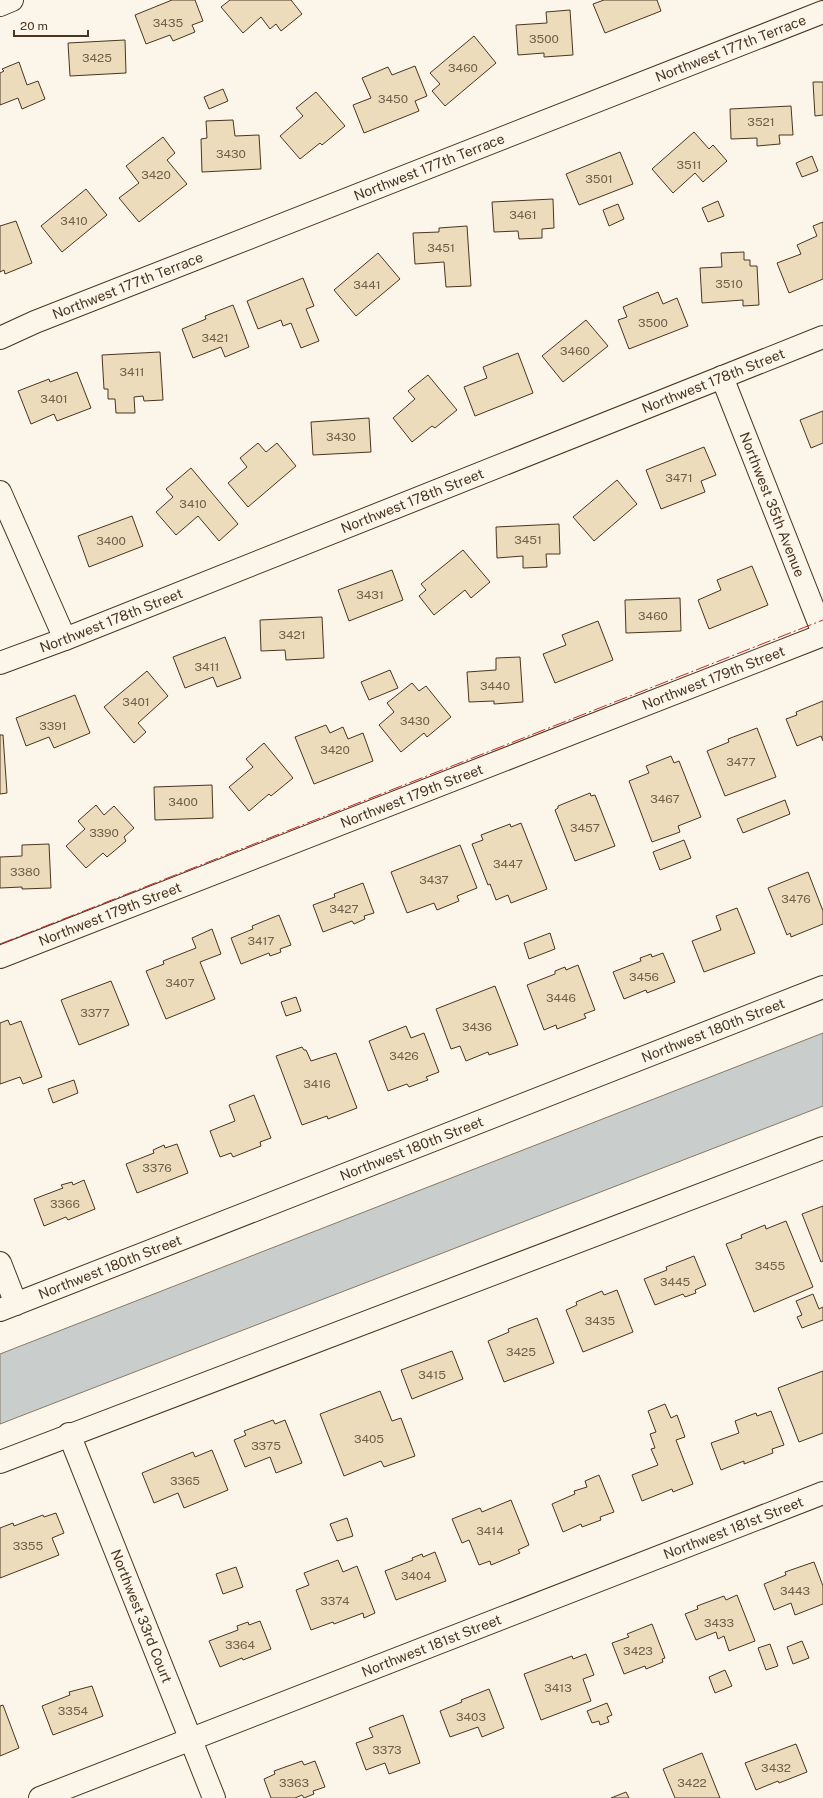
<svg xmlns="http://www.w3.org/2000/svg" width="823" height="1798" font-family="'Public Sans',sans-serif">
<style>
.water{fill:#c9cecd;stroke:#887966}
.building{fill:#ecdcbc;stroke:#4a3520}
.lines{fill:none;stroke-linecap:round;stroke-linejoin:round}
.minor-casing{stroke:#4a3520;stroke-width:24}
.minor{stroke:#fbf6e9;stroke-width:22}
.power{stroke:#c62828;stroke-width:1;stroke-dasharray:14 3 2 3;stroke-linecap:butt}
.labels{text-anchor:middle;stroke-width:3;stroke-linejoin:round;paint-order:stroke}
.number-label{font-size:12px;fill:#725f47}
.street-label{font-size:14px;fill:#4a3520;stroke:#fbf6e9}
</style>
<rect width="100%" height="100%" fill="#fbf6e9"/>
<path class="water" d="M823,1033V1106L0,1424V1354Z"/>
<path class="building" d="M172,0H195L203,21L192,25L195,32L173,41L170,35L146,44L135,15Z
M230,0H291L302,14L281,31L276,24L270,29L261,17L243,33L221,7Z
M604,0H657L661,11L605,33L593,4Z
M570,10L573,55L544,57V53L518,55L516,25L547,23L546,12Z
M474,36L496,63L445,106L432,91L440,84L430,73Z
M125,40L126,73L70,76L68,43Z
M19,62L27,85L38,81L45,99L22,109L18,98L0,105V73L4,71L2,69Z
M415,66L427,96L415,101L419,111L364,133L353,105L371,98L362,78L388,67L392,75Z
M813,82H823V115L815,116Z
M223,89L228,101L209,109L204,97Z
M316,92L345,126L322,145L320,143L300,159L280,136L303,116L296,108Z
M791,106L793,135H779L780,144L757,146V138L731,139L730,109Z
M233,120L235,136L259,135L261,169L202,172L201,139L207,138L206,121Z
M694,132L709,149L713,145L727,161L703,182L695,173L673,193L652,169Z
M163,137L175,153L167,160L187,184L139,222L119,198L139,183L126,166Z
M620,152L633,184L579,205L566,174Z
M812,156L818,171L802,177L796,163Z
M86,189L107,215L62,252L41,226Z
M553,199L554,228L542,229V238L519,239L518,231L494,232L492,202Z
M718,201L724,216L708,222L702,208Z
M618,204L624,219L609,226L603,210Z
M16,221L32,263L5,274L4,270L0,272V226Z
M823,222V279L789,293L777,263L801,254L797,245L817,236L813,226Z
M467,226L471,286L446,287L444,262L415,264L413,233L439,232V228Z
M744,252V260H750V266H757L759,305L743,306V300L702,303L700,268L722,267L721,253Z
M378,253L400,279L356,316L334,290Z
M303,278L314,306L306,309L319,341L301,348L291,323L283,326L281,320L258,329L247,301Z
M658,292L663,304L677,298L688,326L629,349L618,320L627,317L623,307Z
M233,305L249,347L225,357L221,347L193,358L182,329L206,319L205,316Z
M586,320L608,346L563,382L542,356Z
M160,352L163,400L144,401L143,396L134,397L135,413H116L115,399H108V389H104L102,355Z
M518,353L533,393L475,416L464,387L487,378L483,367Z
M77,372L91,408L57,421L54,414L31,424L18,391L49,379L50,382Z
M428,375L457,410L435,428L432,426L412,442L393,418L415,399L408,391Z
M823,411V443L811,448L800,420Z
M369,418L371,452L313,455L311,422Z
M258,443L266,452L277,443L296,466L248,507L228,483L247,467L240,458Z
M704,447L716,475L701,481L705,492L661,509L646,470Z
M191,468L238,524L219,541L198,516L176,535L156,512L173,497L166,489Z
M617,480L637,504L594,541L573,517Z
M132,516L143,546L89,567L78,536Z
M559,524L560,554H546L547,567L523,568V556L497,558L496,527Z
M463,550L490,582L471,598L465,590L434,615L419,596L426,590L421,584Z
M752,566L768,605L709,629L698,600L721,590L717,580Z
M392,570L403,600L349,621L338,590Z
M680,598L681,631L626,633L625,600Z
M322,617L324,658L286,660L285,650L261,651L260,620Z
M598,621L613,660L555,683L543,654L566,645L562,635Z
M225,637L241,678L217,687L213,677L185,688L173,657Z
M520,657L523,702L494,704V701L469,702L467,672L496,670V658Z
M390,670L398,688L369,700L361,682Z
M147,671L168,696L138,723L146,732L134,743L104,707Z
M412,683L419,691L426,686L451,717L427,737L424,733L401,752L379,725L394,712L387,703Z
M75,695L90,733L54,748L49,737L26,746L16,718Z
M823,701V741L821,736L797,746L786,719L797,715L796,712Z
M326,725L330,733L343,727L348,739L363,733L373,761L314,784L295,737Z
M757,728L776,777L725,796L707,751L729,742L728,739Z
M0,735H3L7,793L0,794Z
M264,743L293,778L271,796L269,794L249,811L229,787L253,767L246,759Z
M671,756L674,763L679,761L701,817L678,826L680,832L652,842L629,781L649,773L646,766Z
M212,785L213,818L155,820L154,787Z
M590,793L591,796L595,795L615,846L575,861L555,810L558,808V806Z
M785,800L790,814L743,833L737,819Z
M96,805L104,815L114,806L134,828L124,837L126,841L107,857L103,853L86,868L66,846L85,829L78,821Z
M521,823L547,889L511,903L508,895L496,900L490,884L488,885L472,844L483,840L481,835L510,824L511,827Z
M684,840L691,858L660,870L653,852Z
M49,844L51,888L22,889V887L0,888V857L22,856V845Z
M460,845L477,888L457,896L459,901L437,910L434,903L407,913L391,872Z
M808,872L823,911V924L791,937L790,933L787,935L768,888Z
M363,883L374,913L364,916L365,919L354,924L352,921L323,932L313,905L335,897L334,894Z
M737,908L755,953L704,972L692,941L721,930L716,916Z
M279,915L291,945L280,949L281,952L276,954L270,956L269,953L241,964L231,938L253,929L252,926Z
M212,929L221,954L200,962L215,999L166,1019L146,971L164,964L163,961L196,948L192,938Z
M550,933L555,949L529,959L524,943Z
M663,953L675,982L647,993L646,990L624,999L613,972L641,961L640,958L651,954L652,957Z
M578,965L595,1010L584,1014L586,1018L557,1029L556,1025L544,1030L527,985L555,974V971L565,967L566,970Z
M111,981L129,1025L79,1045L61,1000Z
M495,986L518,1045L489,1055L488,1052L466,1061L460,1046L451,1049L436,1009Z
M296,997L301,1011L286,1016L281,1002Z
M8,1020L10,1025L21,1021L42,1077L23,1084L20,1077L0,1084V1023Z
M406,1026L411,1038L424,1033L439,1072L426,1077L428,1080L409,1087L407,1084L388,1091L369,1041Z
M302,1047L304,1050H306L311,1061L336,1053L357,1108L328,1119L327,1116L302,1125L276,1056Z
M74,1080L78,1093L53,1103L48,1089Z
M254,1095L271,1138L260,1142L261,1146L233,1157L231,1153L220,1157L210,1131L235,1121L229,1105Z
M177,1144L188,1173L137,1193L126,1164L154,1153L153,1150L164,1145L165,1148Z
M84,1180L95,1209L68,1220L66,1217L44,1226L34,1199L63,1188L61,1185L72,1182L73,1185Z
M823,1206V1261L821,1262L802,1214Z
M786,1221L813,1287L754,1312L726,1244L742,1238L741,1235L765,1225L766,1229Z
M694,1256L706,1285L695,1290L696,1293L685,1297L683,1294L655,1305L644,1279L667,1270L666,1267Z
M617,1290L633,1332L583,1352L566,1310L577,1305L576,1302L602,1291L604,1295Z
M813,1294L819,1309L823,1307V1320L802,1328L797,1317L802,1315L796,1301Z
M537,1318L554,1363L504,1382L488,1341L509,1332L508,1329Z
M452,1351L463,1379L412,1399L401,1370Z
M823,1371V1433L799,1442L778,1388Z
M380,1391L392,1421L401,1418L415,1456L384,1467L381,1461L344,1476L320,1414Z
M665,1404L671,1418L677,1415L685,1437L676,1440L693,1484L673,1492L672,1489L642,1501L632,1475L658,1465L651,1449L655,1448L650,1434L656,1432L648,1411Z
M771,1411L784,1445L772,1449L773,1453L744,1464V1461L721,1470L711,1443L739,1433L735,1421L756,1413L757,1416Z
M273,1420L275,1424L285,1420L302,1463L276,1473L270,1457L245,1467L234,1440L246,1435L244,1431Z
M212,1450L228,1490L184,1508L178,1493L154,1503L142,1473L193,1452L195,1457Z
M599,1475L614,1512L600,1517L601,1520L582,1527L581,1524L563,1532L552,1504L575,1494L574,1491L587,1487L585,1481Z
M511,1500L529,1545L518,1550L520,1553L491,1565L490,1561L479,1565L469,1540L462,1543L452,1519L480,1508L482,1512Z
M56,1513L64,1533L52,1538L59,1555L0,1578V1528L13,1523L14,1526L43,1515L44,1517Z
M347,1518L353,1536L337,1541L330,1524Z
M435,1552L446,1581L396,1600L385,1571L413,1560L412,1558L422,1554L423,1557Z
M338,1560L343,1572L357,1566L375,1613L364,1618L363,1613L334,1624L333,1622L311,1630L296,1590L309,1585L304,1573Z
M814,1562L823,1586V1604L795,1615L791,1603L774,1610L764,1584L786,1575L785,1572Z
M236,1567L243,1587L223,1594L216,1574Z
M737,1595L755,1641L729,1651L724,1636L718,1639L716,1632L696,1640L685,1614L698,1609L697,1606L724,1596L726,1600Z
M260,1621L271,1649L243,1660L242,1658L220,1667L209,1641L238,1630L237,1626L248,1622L249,1625Z
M652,1624L665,1658L662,1659L663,1662L646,1669L645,1666L624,1674L612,1643L629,1637L627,1634Z
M802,1641L809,1658L793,1664L787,1647Z
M770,1644L778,1666L766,1670L758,1648Z
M586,1654L594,1675L583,1679L591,1701L541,1720L524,1674L572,1656L573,1659Z
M725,1670L732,1686L715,1693L709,1677Z
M92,1686L103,1716L53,1735L42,1706L70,1695L69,1692Z
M489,1689L504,1728L482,1737L478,1727L450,1737L440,1711L462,1702L461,1700Z
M607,1703L612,1715L607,1717L609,1722L600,1725L599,1721L592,1723L587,1711Z
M3,1705L19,1748L0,1756V1706Z
M403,1715L420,1763L389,1774L385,1763L366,1770L356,1743L373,1737L369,1728Z
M796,1744L807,1772L779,1783L778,1781L756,1790L745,1763Z
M702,1753L720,1798H675L663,1769Z
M302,1761L304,1765L315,1761L325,1787L313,1791L314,1794L304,1798L302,1795L295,1798H271L264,1779L275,1774L274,1771Z
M626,1792L629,1798H611Z"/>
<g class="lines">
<defs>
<g id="minor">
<path d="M0,5L12,0"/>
<path id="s1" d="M0,338L35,322L823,12"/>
<path id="s2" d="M722,377L823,633"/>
<path d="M0,492L65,639"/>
<path id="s3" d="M0,663L65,639L823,337"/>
<path id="s4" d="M0,957L823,635"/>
<path d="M0,1263L16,1304"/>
<path id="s5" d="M0,1310L823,987"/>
<path id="s6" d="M69,1434L214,1798"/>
<path d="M0,1462L823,1148"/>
<path id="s7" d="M40,1798L823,1493"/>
</g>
</defs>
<use href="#minor" class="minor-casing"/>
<use href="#minor" class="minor"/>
<path class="power" d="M0,944L823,620"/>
</g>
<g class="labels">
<g class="number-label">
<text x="168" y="27">3435</text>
<text x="544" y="43">3500</text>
<text x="97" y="62">3425</text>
<text x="463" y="72">3460</text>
<text x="393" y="103">3450</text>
<text x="761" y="126">3521</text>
<text x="231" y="158">3430</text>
<text x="689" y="169">3511</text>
<text x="156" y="179">3420</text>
<text x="599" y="183">3501</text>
<text x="523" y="219">3461</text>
<text x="74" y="225">3410</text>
<text x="441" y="252">3451</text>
<text x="729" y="288">3510</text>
<text x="367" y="289">3441</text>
<text x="653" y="327">3500</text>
<text x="215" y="342">3421</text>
<text x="575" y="355">3460</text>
<text x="132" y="376">3411</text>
<text x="54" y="403">3401</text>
<text x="341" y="441">3430</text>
<text x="679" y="482">3471</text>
<text x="193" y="508">3410</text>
<text x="528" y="544">3451</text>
<text x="111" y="545">3400</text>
<text x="370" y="599">3431</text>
<text x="653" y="620">3460</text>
<text x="292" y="639">3421</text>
<text x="207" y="671">3411</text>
<text x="495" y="690">3440</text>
<text x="136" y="706">3401</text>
<text x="415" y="725">3430</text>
<text x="53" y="730">3391</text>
<text x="335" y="754">3420</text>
<text x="741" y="766">3477</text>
<text x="665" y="803">3467</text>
<text x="183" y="806">3400</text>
<text x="585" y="832">3457</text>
<text x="104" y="837">3390</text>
<text x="508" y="868">3447</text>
<text x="25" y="876">3380</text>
<text x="434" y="884">3437</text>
<text x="796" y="903">3476</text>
<text x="344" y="913">3427</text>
<text x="261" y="945">3417</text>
<text x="644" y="981">3456</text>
<text x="180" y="987">3407</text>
<text x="561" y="1002">3446</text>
<text x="95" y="1017">3377</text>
<text x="477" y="1031">3436</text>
<text x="404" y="1060">3426</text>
<text x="317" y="1088">3416</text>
<text x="157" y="1172">3376</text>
<text x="65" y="1208">3366</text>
<text x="770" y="1270">3455</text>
<text x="675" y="1286">3445</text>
<text x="600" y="1325">3435</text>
<text x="521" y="1356">3425</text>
<text x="432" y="1379">3415</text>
<text x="369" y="1443">3405</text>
<text x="266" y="1450">3375</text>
<text x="185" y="1485">3365</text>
<text x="490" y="1535">3414</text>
<text x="28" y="1550">3355</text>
<text x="416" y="1580">3404</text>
<text x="795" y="1595">3443</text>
<text x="335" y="1605">3374</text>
<text x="719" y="1627">3433</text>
<text x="240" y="1649">3364</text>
<text x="638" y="1655">3423</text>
<text x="558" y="1692">3413</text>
<text x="73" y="1715">3354</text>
<text x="471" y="1721">3403</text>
<text x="387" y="1754">3373</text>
<text x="776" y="1772">3432</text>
<text x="294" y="1787">3363</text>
<text x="692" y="1787">3422</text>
</g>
<g class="street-label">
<text dy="5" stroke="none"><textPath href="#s1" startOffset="786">Northwest 177th Terrace</textPath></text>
<text dy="5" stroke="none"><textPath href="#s1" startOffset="462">Northwest 177th Terrace</textPath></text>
<text dy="5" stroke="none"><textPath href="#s1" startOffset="138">Northwest 177th Terrace</textPath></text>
<text dy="5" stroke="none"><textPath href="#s3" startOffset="767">Northwest 178th Street</textPath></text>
<text dy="5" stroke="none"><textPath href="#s3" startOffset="443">Northwest 178th Street</textPath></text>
<text dy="5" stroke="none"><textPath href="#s2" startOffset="137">Northwest 35th Avenue</textPath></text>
<text dy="5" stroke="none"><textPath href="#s3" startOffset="119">Northwest 178th Street</textPath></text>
<text dy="5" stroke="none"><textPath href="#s4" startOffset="766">Northwest 179th Street</textPath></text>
<text dy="5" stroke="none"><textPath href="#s4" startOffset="442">Northwest 179th Street</textPath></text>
<text dy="5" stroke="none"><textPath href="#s4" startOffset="118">Northwest 179th Street</textPath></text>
<text dy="5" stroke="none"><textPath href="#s5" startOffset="766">Northwest 180th Street</textPath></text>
<text dy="5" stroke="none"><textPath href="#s5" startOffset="442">Northwest 180th Street</textPath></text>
<text dy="5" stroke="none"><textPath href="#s5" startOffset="118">Northwest 180th Street</textPath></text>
<text dy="5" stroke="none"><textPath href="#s7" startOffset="744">Northwest 181st Street</textPath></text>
<text dy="5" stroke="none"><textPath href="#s6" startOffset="196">Northwest 33rd Court</textPath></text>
<text dy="5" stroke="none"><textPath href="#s7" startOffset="420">Northwest 181st Street</textPath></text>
</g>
</g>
<path d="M14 30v6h74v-6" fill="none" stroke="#4a3520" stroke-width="2"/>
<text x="20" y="30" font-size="12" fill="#4a3520" stroke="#fbf6e9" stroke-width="3" paint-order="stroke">20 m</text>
</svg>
